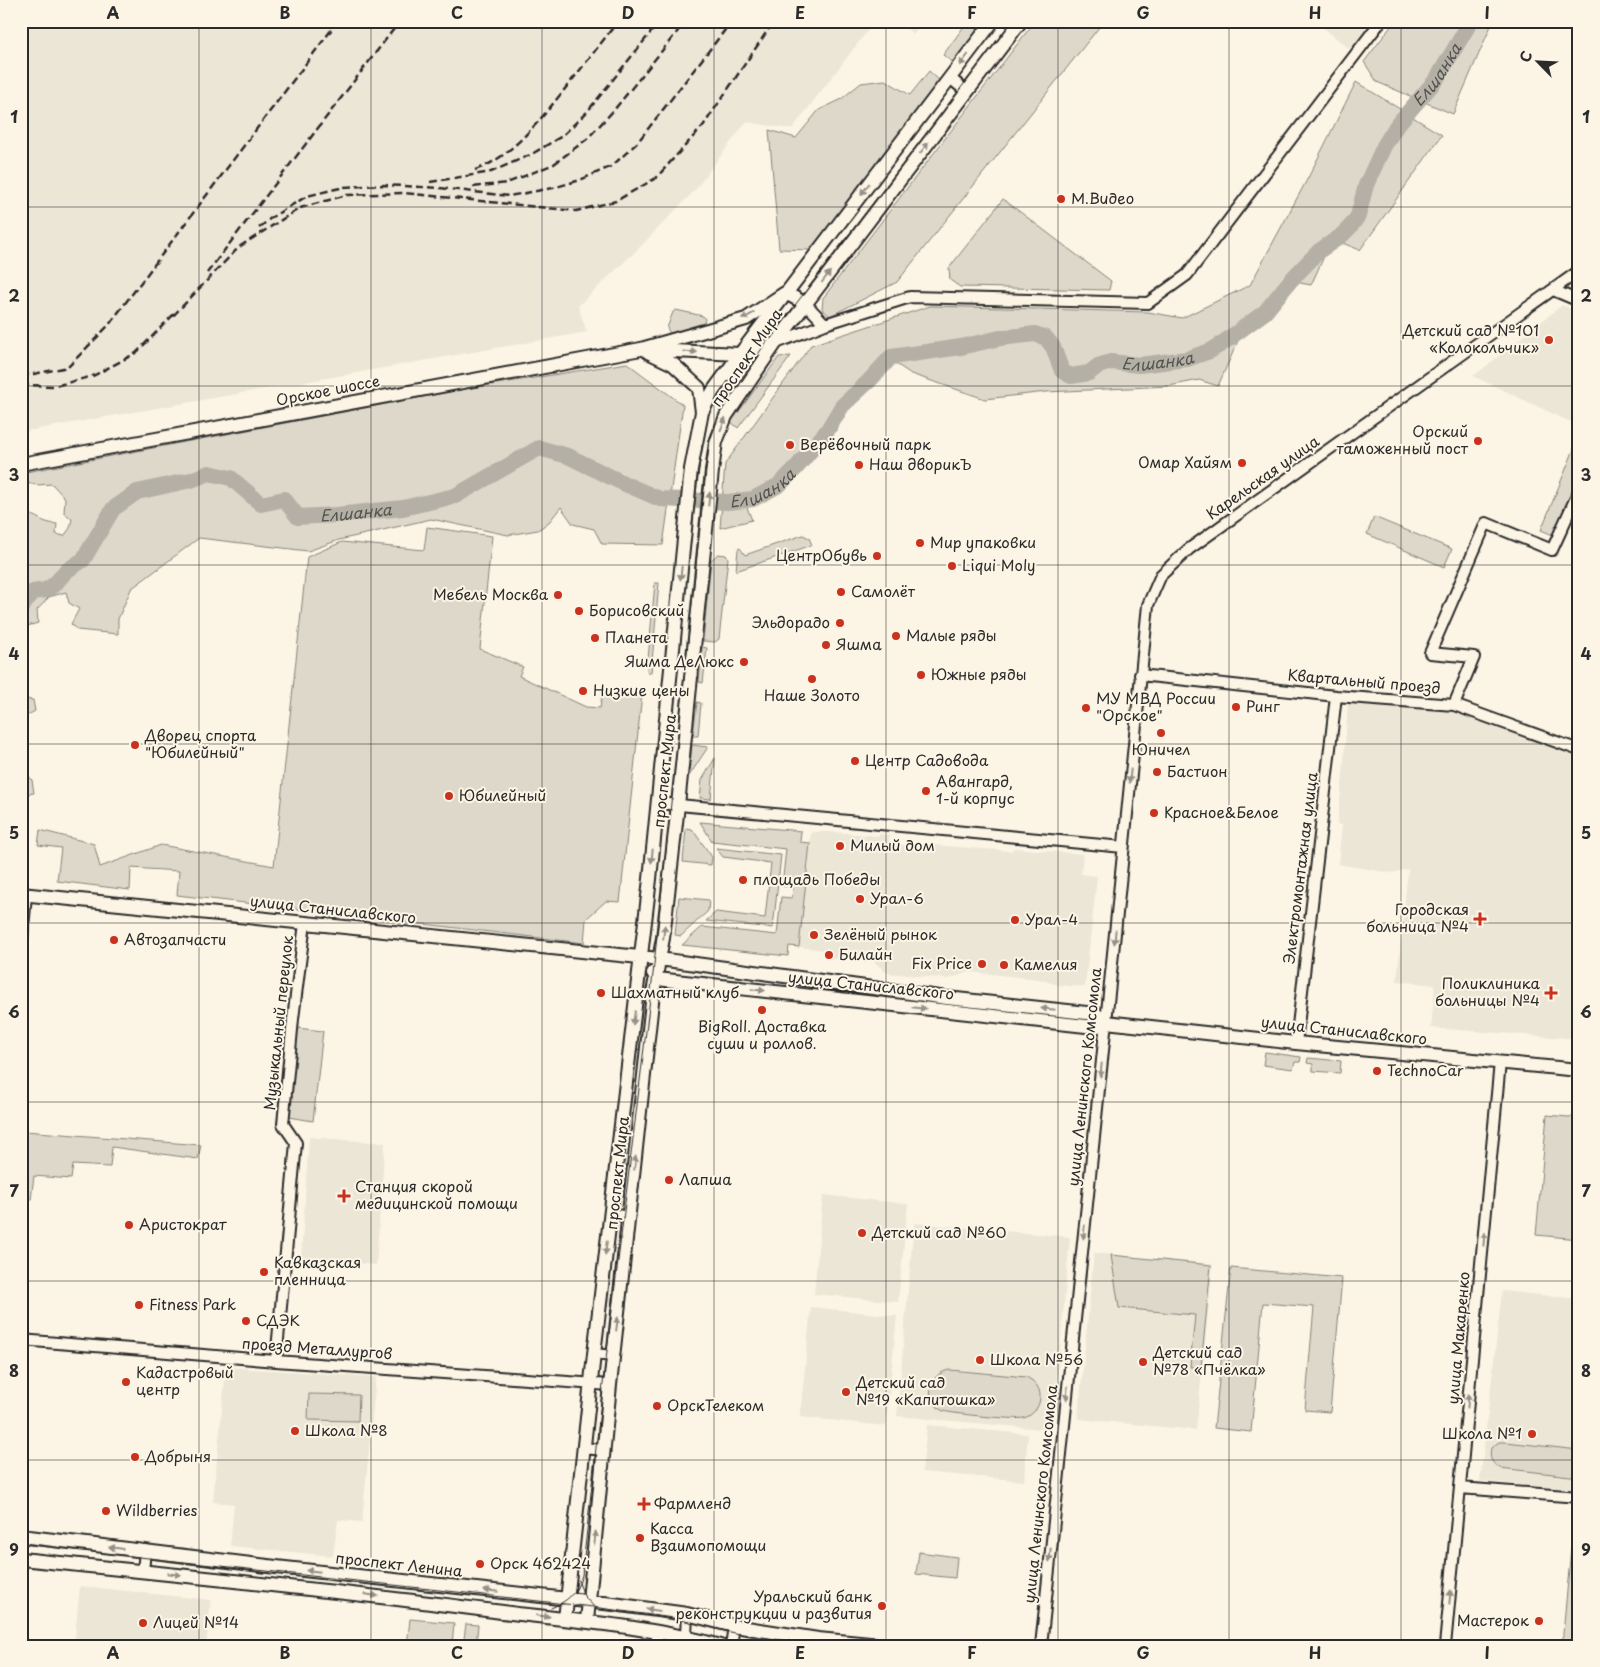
<svg xmlns="http://www.w3.org/2000/svg" width="1600" height="1667" font-family="'Playpen Sans',sans-serif">
<style>
.built{fill:#ece6d7}
.green{fill:#ded8ca;stroke:#84827a}
.lines{fill:none;stroke-linecap:round;stroke-linejoin:round}
.river{stroke:#b4b0a5;stroke-width:16}
.minor-casing{stroke:#2b2b2b;stroke-width:14}
.major-casing{stroke:#2b2b2b;stroke-width:16}
.minor{stroke:#fcf5e5;stroke-width:10}
.major{stroke:#fcf5e5;stroke-width:12}
.tram{stroke:#2b2b2b;stroke-width:1}
.rail{stroke:#2b2b2b;stroke-width:2.5;stroke-dasharray:8 4;stroke-linecap:butt}
.oneway{fill:#949088}
.grid{fill:none;stroke:#2b2b2b;stroke-width:1;stroke-opacity:0.55}
.poi-dot{fill:#c8321e;stroke:#fcf5e5;stroke-width:2}
.labels{text-anchor:middle;stroke-width:4;stroke-linejoin:round;paint-order:stroke}
.poi-label{font-size:15px;fill:#2b2b2b;stroke:#fcf5e5;text-anchor:start}
.street-label{font-size:15px;fill:#2b2b2b;stroke:#fcf5e5}
.water-label{font-size:16px;font-style:italic;fill:#545350;stroke:#fcf5e5}
.neatline{fill:none;stroke:#2b2b2b;stroke-width:2}
.grid-label{font-size:16px;text-anchor:middle;font-weight:bold;fill:#2b2b2b}
</style>
<rect width="100%" height="100%" fill="#fcf5e5"/>
<filter id="ink" filterUnits="userSpaceOnUse"><feTurbulence type="fractalNoise" baseFrequency=".02" numOctaves="2"/><feDisplacementMap in="SourceGraphic" scale="10" xChannelSelector="R" yChannelSelector="G"/><feConvolveMatrix kernelMatrix="1 2 1 2 8 2 1 2 1" color-interpolation-filters="sRGB"/></filter>
<g filter="url(#ink)">
<path class="built" d="M21,21H875L792,129L746,122L695,190L636,251L578,306L587,332L21,432Z
M898,21H923L913,34Z
M1315,21H1374L1351,50Z
M1562,305L1579,312V426L1473,376L1484,368Z
M1348,702L1454,710L1579,755V1039L1431,1028L1435,985L1397,981L1408,869L1391,873L1338,864L1342,825L1337,824L1343,775Z
M811,832H833L879,836V834L890,835L889,843L905,845V843L1011,851L1014,848L1083,854L1081,874L1097,876L1085,987L1058,985L1038,979L969,972L948,979L887,973L870,958L837,955V959L826,958V950L799,947Z
M309,1137L385,1143L376,1265L301,1258Z
M823,1195L908,1204L898,1302L814,1294Z
M914,1223L1070,1237L1053,1430L897,1416Z
M1094,1253L1213,1264L1196,1430L1078,1419Z
M1502,1291L1579,1299V1491L1480,1481Z
M811,1307L897,1316L886,1426L800,1417Z
M226,1367L376,1377L362,1522L338,1520L333,1556L230,1546L234,1504L213,1502Z
M927,1425L1028,1434L1024,1481L922,1472Z
M80,1586L211,1600L206,1646H74Z"/>
<path class="green" d="M968,21H987L955,64L943,55Z
M1035,21H1104L897,282L830,316L822,309L823,298Z
M1395,21H1493L1453,114L1377,82L1364,62Z
M929,71L940,81L812,250L779,249L769,130L796,138L819,110L840,100L861,83L885,80L910,95Z
M1356,82L1442,135L1360,250L1332,239L1311,285L1284,280L1241,334L1218,386L1199,380L1169,386L1046,392L985,399L911,374L886,357L877,368L851,390L826,425L788,471L746,505L752,520L720,528L725,464L811,345L930,306L1148,312L1182,318L1250,285L1309,176Z
M1003,199L1111,281L1109,290L960,287L950,280L949,268Z
M676,310L703,316L705,319C703,333 681,332 670,334L667,328L673,312Z
M791,356L738,428L731,422L779,357Z
M627,363L683,405L663,545L602,544L594,529L573,524L561,507L549,522L538,530L508,535L431,519L339,540L308,551L199,538L131,589L118,619V634L77,630L71,624L79,609L69,603L66,592L49,597L37,610L38,623L27,626L21,649V522L24,512C38,516 41,523 57,524L56,534L64,536L70,528L72,519L64,513L65,498L52,484L37,485L21,482V473L465,389Z
M1579,437V478L1553,535L1541,530Z
M1374,517L1452,549L1444,567L1367,534Z
M427,527L492,536L480,649L523,667L519,676L586,707L600,708L603,689L642,694L620,902L606,901L586,919L584,943L177,895L179,871L131,868L130,890L57,881L61,848L38,845L40,830L94,844L100,867L161,845L274,866L307,557L342,542L424,550Z
M803,535L809,538L812,545L736,571L738,549L740,548L745,555Z
M718,554L726,555L728,558L719,639L715,642L703,641L711,560Z
M655,583H659L651,673H648L647,670Z
M702,647L707,648L703,683L699,682Z
M21,699L33,700L35,711L21,719Z
M697,702L701,703L698,736H693Z
M692,745L708,747L689,776Z
M21,746L28,751V759L21,765Z
M715,758L711,799L700,798L702,780Z
M21,766L32,780L34,793L21,795Z
M700,822L801,831L800,842L810,843L799,947L789,946L788,956L682,945L702,927L777,935L781,897L792,898L793,887L782,886L786,849L712,841Z
M686,828L692,829L712,857L711,865L683,862Z
M716,848L781,855L773,928L706,921L716,912L765,918L771,863L723,857Z
M679,897L709,900L708,911L681,936L675,935Z
M297,1028L323,1031L313,1121L289,1117Z
M1265,1052L1301,1057L1300,1062H1295L1293,1069L1263,1065Z
M1308,1058L1341,1061L1340,1073L1313,1071V1064L1307,1063Z
M1547,1115L1579,1118V1239L1536,1235Z
M25,1131L201,1145L198,1159L112,1147L110,1167L73,1165L71,1179L34,1176L31,1200L21,1189Z
M1111,1255L1211,1265L1201,1367H1190L1195,1315L1119,1308Z
M1231,1268L1342,1278L1330,1412L1305,1410L1314,1307L1263,1303L1251,1432L1214,1428Z
M950,1370L1026,1377C1033,1380 1039,1386 1040,1394C1041,1405 1034,1415 1024,1418C1014,1420 954,1414 943,1411C923,1400 928,1373 950,1370Z
M309,1394L359,1395L358,1421L308,1420Z
M1499,1442H1506L1579,1450V1477L1500,1468C1491,1463 1489,1458 1491,1448Z
M1571,1548L1579,1550V1646L1562,1644Z
M919,1552L957,1557L955,1578L916,1574Z
M410,1619L454,1623L452,1646H407Z
M466,1624L478,1625L476,1646H463Z"/>
<g class="lines">
<path class="river" id="s1" d="M21,608L33,592L46,590L55,584L66,571L83,560L113,509L137,492L191,480L209,473L231,478L261,504L284,499L298,517L336,515L403,508L455,496L539,448L568,456L625,484L660,499L728,502L753,499L779,485L796,468L827,431L842,406L869,381L891,357L961,347L1000,338L1035,334L1046,338L1053,347L1062,371L1071,376L1089,373L1098,366L1111,362L1139,365L1187,359L1210,351L1220,345L1265,312L1291,280L1319,251L1341,236L1351,226L1358,216L1366,185L1384,146L1397,125L1436,80L1471,21"/>
<defs>
<path id="minor" d="M950,78L967,92
M1553,290L1579,301
M805,303L825,324
M776,343L825,324L910,297L1148,303L1187,275L1381,21
M1140,675L1336,696L1454,705L1579,750
M1454,705L1474,657L1430,653L1486,523L1552,550L1579,491
M658,803L1123,847
M21,950L26,895
M1296,1043L1336,696
M610,1214L629,1217
M21,1340L276,1361L610,1385
M594,1354L613,1356
M276,1361L296,1143L283,1124L293,1019L305,923
M583,1448L604,1450
M1460,1488L1579,1497
M143,1571L145,1551
M686,1636L687,1614
M656,1646L658,1632
M731,1646L734,1626
M1041,1646L1109,993L1148,605L1161,575L1189,549L1579,271
M1445,1646L1500,1062"/>
<path id="major" d="M651,350L740,354L775,344
M648,352L673,364L699,388L702,412
M21,464L641,349L746,319L785,293L805,303
M21,894L659,959L947,998L1096,1014L1106,1022L1296,1043L1579,1070
M653,973L657,979L1095,1027L1106,1022
M21,1536L276,1567L613,1604L687,1614L734,1626L818,1639L891,1646
M21,1559C176,1575 332,1590 486,1610C565,1620 644,1625 721,1646
M565,1619L594,1354L650,879L691,469L702,412L713,391L740,354L993,21
M587,1621L610,1385L653,993L663,938L678,805L712,471L716,442L726,416L775,344L1021,21"/>
</defs>
<use href="#minor" class="minor-casing"/>
<use href="#major" class="major-casing"/>
<use href="#minor" class="minor"/>
<use href="#major" class="major"/>
<path class="tram" d="M692,525L702,445
M21,1544L593,1607L673,1618L734,1633L819,1646
M578,1580L584,1596L596,1609
M551,1608C568,1601 577,1593 582,1575L603,1384L653,974L706,471L710,441L719,415L729,396L763,347L1012,21"/>
<path class="rail" d="M475,170C512,158 544,115 568,85C585,64 601,43 618,21
M430,182L491,172L532,154L562,136L587,112L660,21
M473,187L507,183L554,164L587,139L614,110L686,21
M259,228L272,217L307,196L344,187L385,185L440,188L509,196L553,188L580,180L612,166L637,143L732,21
M207,273L400,21
M173,316L239,247L300,208L347,195L404,193L576,211L616,201L656,178L703,126L774,21
M21,375L34,374L68,367L108,326L338,21
M21,385L55,386L93,376L136,353L176,312"/>
</g>
<defs><path id="oneway-solid" d="M-6-.8H1V-3.2L6.5 0L1 3.2V.8H-6Z" transform="scale(1.25)"/></defs>
<g class="oneway">
<use href="#oneway-solid" transform="translate(964 60) rotate(127)"/>
<use href="#oneway-solid" transform="translate(924 148) rotate(-53)"/>
<use href="#oneway-solid" transform="translate(865 189) rotate(127)"/>
<use href="#oneway-solid" transform="translate(826 277) rotate(-53)"/>
<use href="#oneway-solid" transform="translate(748 316) rotate(152)"/>
<use href="#oneway-solid" transform="translate(690 352) rotate(4)"/>
<use href="#oneway-solid" transform="translate(723 424) rotate(-69)"/>
<use href="#oneway-solid" transform="translate(709 499) rotate(-84)"/>
<use href="#oneway-solid" transform="translate(681 573) rotate(96)"/>
<use href="#oneway-solid" transform="translate(1130 776) rotate(96)"/>
<use href="#oneway-solid" transform="translate(652 856) rotate(96)"/>
<use href="#oneway-solid" transform="translate(664 932) rotate(-83)"/>
<use href="#oneway-solid" transform="translate(1115 937) rotate(95)"/>
<use href="#oneway-solid" transform="translate(758 990) rotate(6)"/>
<use href="#oneway-solid" transform="translate(919 1008) rotate(6)"/>
<use href="#oneway-solid" transform="translate(1048 1009) rotate(-174)"/>
<use href="#oneway-solid" transform="translate(634 1018) rotate(98)"/>
<use href="#oneway-solid" transform="translate(1101 1070) rotate(96)"/>
<use href="#oneway-solid" transform="translate(635 1163) rotate(-84)"/>
<use href="#oneway-solid" transform="translate(1084 1232) rotate(96)"/>
<use href="#oneway-solid" transform="translate(1484 1239) rotate(-85)"/>
<use href="#oneway-solid" transform="translate(606 1248) rotate(97)"/>
<use href="#oneway-solid" transform="translate(617 1324) rotate(-83)"/>
<use href="#oneway-solid" transform="translate(1067 1393) rotate(96)"/>
<use href="#oneway-solid" transform="translate(1468 1401) rotate(-85)"/>
<use href="#oneway-solid" transform="translate(595 1538) rotate(-84)"/>
<use href="#oneway-solid" transform="translate(116 1548) rotate(-173)"/>
<use href="#oneway-solid" transform="translate(1050 1555) rotate(96)"/>
<use href="#oneway-solid" transform="translate(313 1571) rotate(-174)"/>
<use href="#oneway-solid" transform="translate(174 1574) rotate(6)"/>
<use href="#oneway-solid" transform="translate(491 1591) rotate(-174)"/>
<use href="#oneway-solid" transform="translate(371 1595) rotate(7)"/>
<use href="#oneway-solid" transform="translate(1450 1597) rotate(-84)"/>
<use href="#oneway-solid" transform="translate(653 1610) rotate(-172)"/>
<use href="#oneway-solid" transform="translate(543 1616) rotate(6)"/>
</g>
</g>
<path class="grid" d="M199,21V1646M371,21V1646M542,21V1646M714,21V1646M886,21V1646M1058,21V1646M1229,21V1646M1401,21V1646M21,207H1579M21,386H1579M21,565H1579M21,744H1579M21,923H1579M21,1102H1579M21,1281H1579M21,1460H1579"/>
<g class="poi-dot">
<circle cx="1061" cy="199" r="5"/>
<circle cx="1549" cy="340" r="5"/>
<circle cx="1478" cy="441" r="5"/>
<circle cx="790" cy="445" r="5"/>
<circle cx="1242" cy="463" r="5"/>
<circle cx="859" cy="465" r="5"/>
<circle cx="920" cy="543" r="5"/>
<circle cx="877" cy="556" r="5"/>
<circle cx="952" cy="566" r="5"/>
<circle cx="841" cy="592" r="5"/>
<circle cx="558" cy="595" r="5"/>
<circle cx="579" cy="611" r="5"/>
<circle cx="840" cy="623" r="5"/>
<circle cx="896" cy="636" r="5"/>
<circle cx="595" cy="638" r="5"/>
<circle cx="826" cy="645" r="5"/>
<circle cx="744" cy="662" r="5"/>
<circle cx="921" cy="675" r="5"/>
<circle cx="812" cy="679" r="5"/>
<circle cx="583" cy="691" r="5"/>
<circle cx="1236" cy="707" r="5"/>
<circle cx="1086" cy="708" r="5"/>
<circle cx="1161" cy="733" r="5"/>
<circle cx="135" cy="745" r="5"/>
<circle cx="855" cy="761" r="5"/>
<circle cx="1157" cy="772" r="5"/>
<circle cx="926" cy="791" r="5"/>
<circle cx="449" cy="796" r="5"/>
<circle cx="1154" cy="813" r="5"/>
<circle cx="840" cy="846" r="5"/>
<circle cx="743" cy="880" r="5"/>
<circle cx="860" cy="899" r="5"/>
<path d="M1477.5 911.5h5v5h5v5h-5v5h-5v-5h-5v-5h5z"/>
<circle cx="1015" cy="920" r="5"/>
<circle cx="814" cy="935" r="5"/>
<circle cx="114" cy="940" r="5"/>
<circle cx="829" cy="955" r="5"/>
<circle cx="982" cy="964" r="5"/>
<circle cx="1004" cy="965" r="5"/>
<circle cx="601" cy="993" r="5"/>
<path d="M1548.5 985.5h5v5h5v5h-5v5h-5v-5h-5v-5h5z"/>
<circle cx="762" cy="1010" r="5"/>
<circle cx="1377" cy="1071" r="5"/>
<circle cx="669" cy="1180" r="5"/>
<path d="M341.5 1188.5h5v5h5v5h-5v5h-5v-5h-5v-5h5z"/>
<circle cx="129" cy="1225" r="5"/>
<circle cx="862" cy="1233" r="5"/>
<circle cx="264" cy="1272" r="5"/>
<circle cx="139" cy="1305" r="5"/>
<circle cx="246" cy="1321" r="5"/>
<circle cx="980" cy="1360" r="5"/>
<circle cx="1143" cy="1362" r="5"/>
<circle cx="126" cy="1382" r="5"/>
<circle cx="846" cy="1392" r="5"/>
<circle cx="657" cy="1406" r="5"/>
<circle cx="295" cy="1431" r="5"/>
<circle cx="1532" cy="1434" r="5"/>
<circle cx="135" cy="1457" r="5"/>
<path d="M641.5 1496.5h5v5h5v5h-5v5h-5v-5h-5v-5h5z"/>
<circle cx="106" cy="1511" r="5"/>
<circle cx="640" cy="1538" r="5"/>
<circle cx="480" cy="1564" r="5"/>
<circle cx="882" cy="1606" r="5"/>
<circle cx="1539" cy="1621" r="5"/>
<circle cx="143" cy="1623" r="5"/>
</g>
<g class="labels">
<g class="poi-label">
<text x="1071" y="204">М.Видео</text>
<text x="1539" y="336" text-anchor="end">Детский сад №101<tspan x="1539" dy="17">«Колокольчик»</tspan></text>
<text x="1468" y="437" text-anchor="end">Орский<tspan x="1468" dy="17">таможенный пост</tspan></text>
<text x="800" y="450">Верёвочный парк</text>
<text x="1232" y="468" text-anchor="end">Омар Хайям</text>
<text x="869" y="470">Наш дворикЪ</text>
<text x="930" y="548">Мир упаковки</text>
<text x="867" y="561" text-anchor="end">ЦентрОбувь</text>
<text x="962" y="571">Liqui Moly</text>
<text x="851" y="597">Самолёт</text>
<text x="548" y="600" text-anchor="end">Мебель Москва</text>
<text x="589" y="616">Борисовский</text>
<text x="830" y="628" text-anchor="end">Эльдорадо</text>
<text x="906" y="641">Малые ряды</text>
<text x="605" y="643">Планета</text>
<text x="836" y="650">Яшма</text>
<text x="734" y="667" text-anchor="end">Яшма ДеЛюкс</text>
<text x="931" y="680">Южные ряды</text>
<text x="593" y="696">Низкие цены</text>
<text x="812" y="701" text-anchor="middle">Наше Золото</text>
<text x="1096" y="704">МУ МВД России<tspan x="1096" dy="17">"Орское"</tspan></text>
<text x="1246" y="712">Ринг</text>
<text x="145" y="741">Дворец спорта<tspan x="145" dy="17">"Юбилейный"</tspan></text>
<text x="1161" y="755" text-anchor="middle">Юничел</text>
<text x="865" y="766">Центр Садовода</text>
<text x="1167" y="777">Бастион</text>
<text x="936" y="787">Авангард,<tspan x="936" dy="17">1-й корпус</tspan></text>
<text x="459" y="801">Юбилейный</text>
<text x="1164" y="818">Красное&amp;Белое</text>
<text x="850" y="851">Милый дом</text>
<text x="753" y="885">площадь Победы</text>
<text x="870" y="904">Урал-6</text>
<text x="1469" y="915" text-anchor="end">Городская<tspan x="1469" dy="17">больница №4</tspan></text>
<text x="1025" y="925">Урал-4</text>
<text x="824" y="940">Зелёный рынок</text>
<text x="124" y="945">Автозапчасти</text>
<text x="839" y="960">Билайн</text>
<text x="972" y="969" text-anchor="end">Fix Price</text>
<text x="1014" y="970">Камелия</text>
<text x="1540" y="989" text-anchor="end">Поликлиника<tspan x="1540" dy="17">больницы №4</tspan></text>
<text x="611" y="998">Шахматный клуб</text>
<text x="762" y="1032" text-anchor="middle">BigRoll. Доставка<tspan x="762" dy="17">суши и роллов.</tspan></text>
<text x="1387" y="1076">TechnoCar</text>
<text x="679" y="1185">Лапша</text>
<text x="355" y="1192">Станция скорой<tspan x="355" dy="17">медицинской помощи</tspan></text>
<text x="139" y="1230">Аристократ</text>
<text x="872" y="1238">Детский сад №60</text>
<text x="274" y="1268">Кавказская<tspan x="274" dy="17">пленница</tspan></text>
<text x="149" y="1310">Fitness Park</text>
<text x="256" y="1326">СДЭК</text>
<text x="1153" y="1358">Детский сад<tspan x="1153" dy="17">№78 «Пчёлка»</tspan></text>
<text x="990" y="1365">Школа №56</text>
<text x="136" y="1378">Кадастровый<tspan x="136" dy="17">центр</tspan></text>
<text x="856" y="1388">Детский сад<tspan x="856" dy="17">№19 «Капитошка»</tspan></text>
<text x="667" y="1411">ОрскТелеком</text>
<text x="305" y="1436">Школа №8</text>
<text x="1522" y="1439" text-anchor="end">Школа №1</text>
<text x="145" y="1462">Добрыня</text>
<text x="654" y="1509">Фармленд</text>
<text x="116" y="1516">Wildberries</text>
<text x="650" y="1534">Касса<tspan x="650" dy="17">Взаимопомощи</tspan></text>
<text x="490" y="1569">Орск 462424</text>
<text x="872" y="1602" text-anchor="end">Уральский банк<tspan x="872" dy="17">реконструкции и развития</tspan></text>
<text x="1529" y="1626" text-anchor="end">Мастерок</text>
<text x="153" y="1628">Лицей №14</text>
</g>
<g class="street-label">
<text transform="translate(747 358) rotate(-56)" y="5">проспект Мира</text>
<text transform="translate(328 391) rotate(-11)" y="5">Орское шоссе</text>
<text transform="translate(1263 478) rotate(-35)" y="5">Карельская улица</text>
<text transform="translate(1364 682) rotate(5)" y="5">Квартальный проезд</text>
<text transform="translate(665 771) rotate(-84)" y="5">проспект Мира</text>
<text transform="translate(1301 868) rotate(-83)" y="5">Электромонтажная улица</text>
<text transform="translate(333 910) rotate(6)" y="5">улица Станиславского</text>
<text transform="translate(871 986) rotate(6)" y="5">улица Станиславского</text>
<text transform="translate(279 1023) rotate(-84)" y="5">Музыкальный переулок</text>
<text transform="translate(1344 1031) rotate(6)" y="5">улица Станиславского</text>
<text transform="translate(1085 1077) rotate(-84)" y="5">улица Ленинского Комсомола</text>
<text transform="translate(618 1173) rotate(-84)" y="5">проспект Мира</text>
<text transform="translate(1459 1338) rotate(-85)" y="5">улица Макаренко</text>
<text transform="translate(317 1349) rotate(4)" y="5">проезд Металлургов</text>
<text transform="translate(1041 1494) rotate(-84)" y="5">улица Ленинского Комсомола</text>
<text transform="translate(399 1565) rotate(6)" y="5">проспект Ленина</text>
</g>
<g class="water-label">
<text dy="6" stroke="none"><textPath href="#s1" startOffset="1749">Елшанка</textPath></text>
<text dy="6" stroke="none"><textPath href="#s1" startOffset="1329">Елшанка</textPath></text>
<text dy="6" stroke="none"><textPath href="#s1" startOffset="846">Елшанка</textPath></text>
<text dy="6" stroke="none"><textPath href="#s1" startOffset="411">Елшанка</textPath></text>
</g>
</g>
<rect width="1600" height="1667" fill="none" stroke="#fcf5e5" stroke-width="55"/>
<g transform="translate(1538 62) rotate(294)" stroke="#fcf5e5" stroke-width="4" paint-order="stroke">
<path d="M0-4L9 19L0 12L-9 19Z" fill="#2b2b2b"/>
<text y="-8" font-size="14" font-weight="bold" text-anchor="middle" fill="#2b2b2b">С</text>
</g>
<rect x="28" y="28" width="1544" height="1612" class="neatline"/>
<g class="grid-label">
<text x="113" y="19">A</text>
<text x="285" y="19">B</text>
<text x="457" y="19">C</text>
<text x="628" y="19">D</text>
<text x="800" y="19">E</text>
<text x="972" y="19">F</text>
<text x="1143" y="19">G</text>
<text x="1315" y="19">H</text>
<text x="1487" y="19">I</text>
<text x="14" y="123">1</text>
<text x="1586" y="123">1</text>
<text x="14" y="302">2</text>
<text x="1586" y="302">2</text>
<text x="14" y="481">3</text>
<text x="1586" y="481">3</text>
<text x="14" y="660">4</text>
<text x="1586" y="660">4</text>
<text x="14" y="839">5</text>
<text x="1586" y="839">5</text>
<text x="14" y="1018">6</text>
<text x="1586" y="1018">6</text>
<text x="14" y="1197">7</text>
<text x="1586" y="1197">7</text>
<text x="14" y="1377">8</text>
<text x="1586" y="1377">8</text>
<text x="14" y="1556">9</text>
<text x="1586" y="1556">9</text>
<text x="113" y="1659">A</text>
<text x="285" y="1659">B</text>
<text x="457" y="1659">C</text>
<text x="628" y="1659">D</text>
<text x="800" y="1659">E</text>
<text x="972" y="1659">F</text>
<text x="1143" y="1659">G</text>
<text x="1315" y="1659">H</text>
<text x="1487" y="1659">I</text>
</g>
</svg>
